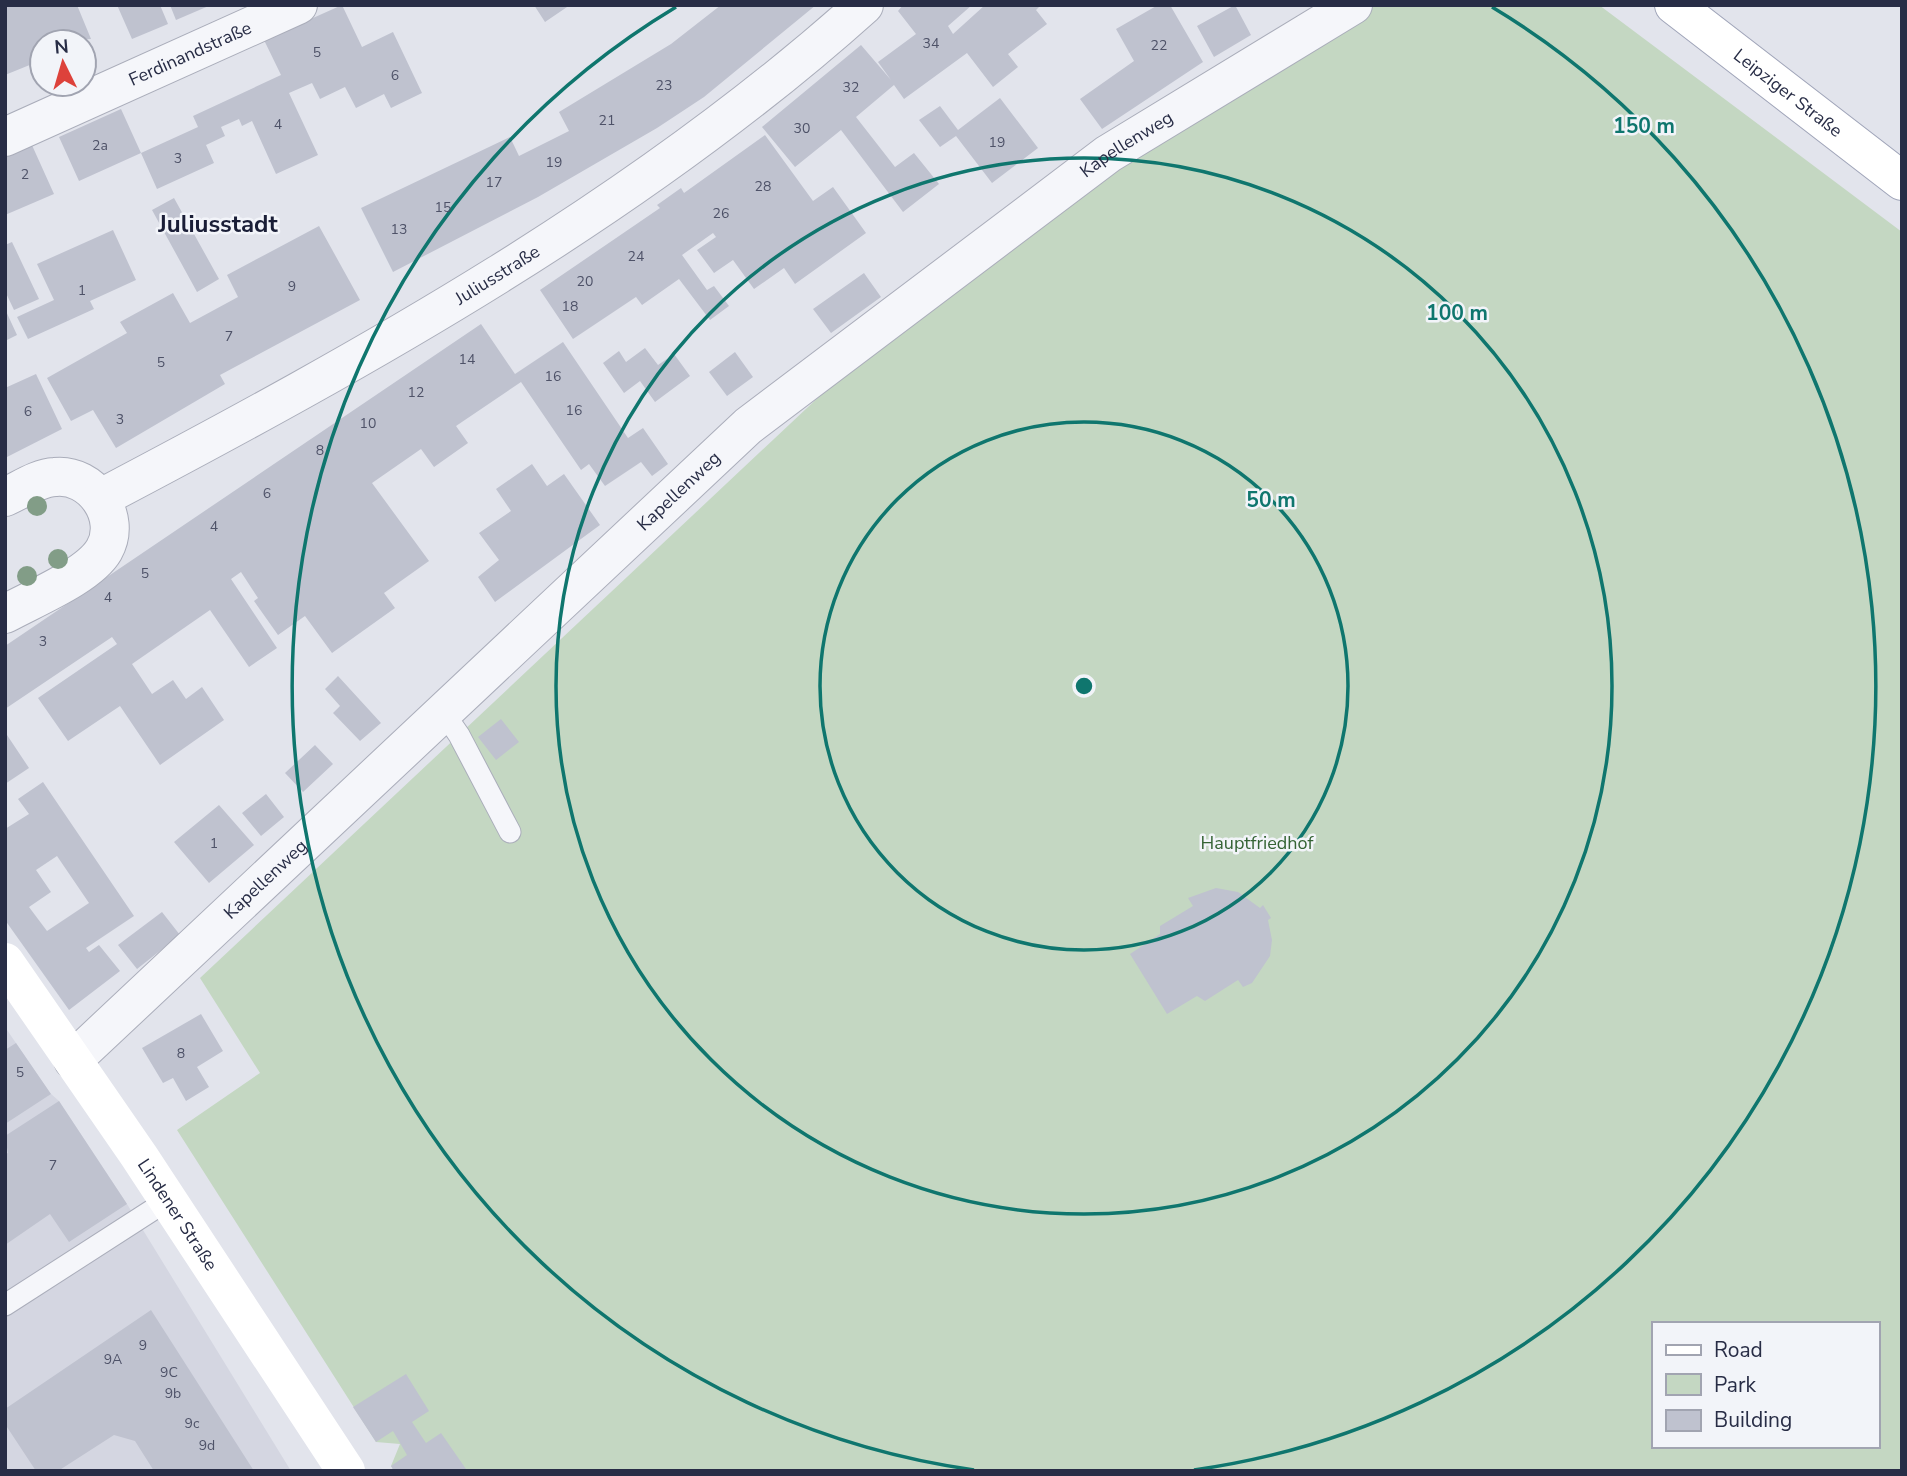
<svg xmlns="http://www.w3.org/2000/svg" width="1907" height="1476" font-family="'Nunito Sans',sans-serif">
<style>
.built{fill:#d4d6e1}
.green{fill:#c4d7c2;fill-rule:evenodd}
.building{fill:#bfc2cf;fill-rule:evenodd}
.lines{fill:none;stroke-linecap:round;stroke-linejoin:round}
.lane-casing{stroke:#aaadba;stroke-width:23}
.street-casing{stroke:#aaadba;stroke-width:40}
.primary-casing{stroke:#a0a5b9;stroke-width:40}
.lane{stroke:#f5f6fa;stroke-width:21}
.street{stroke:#f5f6fa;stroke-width:38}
.secondary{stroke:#fff;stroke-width:38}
.primary{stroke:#fff;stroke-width:38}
.tree{fill:#829d87}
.ring{fill:none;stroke:#0f766e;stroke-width:3.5}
.labels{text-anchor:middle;stroke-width:5;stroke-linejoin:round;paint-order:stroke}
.number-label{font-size:14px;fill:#4e5268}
.street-label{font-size:18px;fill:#282d46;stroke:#f2f4f9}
.park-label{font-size:18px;fill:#346334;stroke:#f2f4f9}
.district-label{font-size:24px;font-weight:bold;fill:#1a1e37;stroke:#f2f4f9}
.centre{fill:#0f766e;stroke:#f2f4f9;stroke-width:3.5}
.ring-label{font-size:21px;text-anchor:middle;font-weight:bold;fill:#0f766e;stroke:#f2f4f9;stroke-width:5;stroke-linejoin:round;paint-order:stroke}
</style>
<rect width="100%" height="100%" fill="#e2e4ec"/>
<path class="built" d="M5,1027L50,1093L59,1101L127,1204L291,1471H8L5,1466Z"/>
<path class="green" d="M1376,5H1599L1902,232V1471H394L391,1466L400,1444L376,1442L177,1130L260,1073L200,978L824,392L1111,166ZM1653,1324H1877V1446H1653Z"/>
<path class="building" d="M5,5H77L91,39L42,42V60L5,75Z
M117,5H160L168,24L132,39Z
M170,5H211L176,20Z
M342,5L362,47L393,32L422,93L391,108L384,94L356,108L345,87L320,99L312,83L289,93L318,155L276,174L252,121L242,126L239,119L221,127L225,136L206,145L214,163L157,189L141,153L79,181L59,137L121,109L141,153L198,127L193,116L281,75L264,40Z
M534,5H570L545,22Z
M721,5H816L704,97L657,128L538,197L393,272L361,208L510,137L519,156L569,131L559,112L671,44Z
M903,5H972L948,26L953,34L985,5H1041L1036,10L1047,24L1008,54L1018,67L993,87L967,53L904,99L894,85L856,117L895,167L914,153L939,184L903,212L841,130L795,167L762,127L861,45L891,80L878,62L916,34L898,11Z
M1158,5H1170L1203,62L1102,129L1080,99L1134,61L1116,29Z
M1235,5L1251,35L1214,57L1197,26Z
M1000,98L1038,148L992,183L956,136L940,147L919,120L940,106L958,130Z
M765,135L813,201L833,187L866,233L795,284L784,268L754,289L733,260L714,273L697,250L716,237L713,233L682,255L707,290L714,286L729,306L710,320L679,279L642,305L636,297L573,339L540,290L660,208L657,205L681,188L684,193Z
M31,143L54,194L5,215V154Z
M174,198L219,279L197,292L152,210Z
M319,226L360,300L220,375L225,384L116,448L93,410L71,421L47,378L127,333L120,322L173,293L190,323L238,297L227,275Z
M113,230L136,280L90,301L94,309L28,339L17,317L54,300L37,264Z
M12,242L39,299L14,310L5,291V245Z
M864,273L881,297L831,333L813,309Z
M5,309L17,335L5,341Z
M481,324L515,374L563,342L628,438L643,428L668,464L652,476L641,462L605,486L589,464L581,470L521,382L456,426L468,443L434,467L421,449L372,483L429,561L384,593L395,608L332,653L305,616L278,635L254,601L258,598L241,572L231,579L277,648L249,667L210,610L132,664L152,694L173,680L186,699L202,687L224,720L160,765L120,706L68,741L38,698L117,644L112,637L5,709V646Z
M645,348L658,365L674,354L690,376L655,402L640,381L624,393L603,363L619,351L626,362Z
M735,352L753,377L727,396L709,372Z
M36,374L62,429L5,458V388Z
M532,464L547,486L564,474L600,525L495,602L478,577L499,560L479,533L511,511L496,489Z
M338,676L381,723L360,741L333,713L340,706L325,689Z
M501,719L519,742L496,760L478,737Z
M5,732L29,768L5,784Z
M315,745L333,764L303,792L285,773Z
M43,782L134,916L86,948L89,952L99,945L120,971L69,1010L5,920V829L29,814L18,799ZM57,856L89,903L47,931L29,907L51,892L36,870Z
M266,794L284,817L261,836L242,813Z
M219,805L254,845L209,883L174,842Z
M1216,888L1238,892L1260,908L1263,905L1271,918L1268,920L1272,940L1270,956L1252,983L1243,987L1238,980L1205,1001L1197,996L1167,1014L1130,954L1160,934V926L1193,906L1188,898Z
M162,912L180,935L137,969L118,945Z
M201,1014L223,1051L197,1067L209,1087L186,1101L173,1078L163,1083L142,1048Z
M16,1043L51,1094L5,1124V1050Z
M59,1101L127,1204L69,1242L50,1214L5,1245V1154L8,1153L5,1136Z
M151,1310L254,1471H154L135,1441L114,1435L58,1471H36L5,1424V1409Z
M406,1374L429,1411L412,1422L426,1443L441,1433L466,1469L463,1471H394L391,1466L407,1455L393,1431L376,1442L353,1407Z"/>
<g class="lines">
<defs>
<path id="lane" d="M443,712L459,735L510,832
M5,1305L168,1200"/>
<g id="street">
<path id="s1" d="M5,137L298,5"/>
<path d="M5,497C21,490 37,478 55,477C92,473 123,517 104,550C89,576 32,599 5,614"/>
<path id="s2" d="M101,498C367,358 639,207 864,5"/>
<path id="s3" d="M73,1060L748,426L1108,154L1353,5"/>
</g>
<g id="primary">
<path id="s5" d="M1674,5L1902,181"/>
</g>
</defs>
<use href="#lane" class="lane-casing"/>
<use href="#street" class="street-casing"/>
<use href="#primary" class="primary-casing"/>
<use href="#lane" class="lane"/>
<use href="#street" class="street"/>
<path class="secondary" id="s4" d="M5,962L139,1156L346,1471"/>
<use href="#primary" class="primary"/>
</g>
<g class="tree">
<circle cx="37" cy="506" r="10"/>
<circle cx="58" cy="559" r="10"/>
<circle cx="27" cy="576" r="10"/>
</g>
<g class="ring">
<circle cx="1084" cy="686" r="264"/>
<circle cx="1084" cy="686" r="528"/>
<path d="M974 1470A792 792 0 0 1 676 7M1492 7A792 792 0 0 1 1194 1470"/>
</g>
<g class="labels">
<g class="number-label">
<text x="931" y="48">34</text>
<text x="1159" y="50">22</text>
<text x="317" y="57">5</text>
<text x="395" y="80">6</text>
<text x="664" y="90">23</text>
<text x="851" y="92">32</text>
<text x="607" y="125">21</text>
<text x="278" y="129">4</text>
<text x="802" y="133">30</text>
<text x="997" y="147">19</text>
<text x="100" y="150">2a</text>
<text x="178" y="163">3</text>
<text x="554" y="167">19</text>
<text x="25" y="179">2</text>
<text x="494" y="187">17</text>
<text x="763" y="191">28</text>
<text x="443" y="212">15</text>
<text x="721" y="218">26</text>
<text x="399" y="234">13</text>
<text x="636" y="261">24</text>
<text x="585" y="286">20</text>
<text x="292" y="291">9</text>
<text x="82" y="295">1</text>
<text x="570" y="311">18</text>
<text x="229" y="341">7</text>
<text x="467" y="364">14</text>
<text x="161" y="367">5</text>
<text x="553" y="381">16</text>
<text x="416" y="397">12</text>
<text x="574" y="415">16</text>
<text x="28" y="416">6</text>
<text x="120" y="424">3</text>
<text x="368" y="428">10</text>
<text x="320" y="455">8</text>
<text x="267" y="498">6</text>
<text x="214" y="531">4</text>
<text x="145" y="578">5</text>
<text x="108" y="602">4</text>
<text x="43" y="646">3</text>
<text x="214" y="848">1</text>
<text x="181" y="1058">8</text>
<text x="20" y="1077">5</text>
<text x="53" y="1170">7</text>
<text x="143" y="1350">9</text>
<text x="113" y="1364">9A</text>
<text x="169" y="1377">9C</text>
<text x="173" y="1398">9b</text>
<text x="192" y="1428">9c</text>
<text x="207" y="1450">9d</text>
</g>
<g class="street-label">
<text dy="6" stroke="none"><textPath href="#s1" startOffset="203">Ferdinandstraße</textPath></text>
<text dy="6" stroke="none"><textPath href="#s5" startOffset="144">Leipziger Straße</textPath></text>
<text dy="6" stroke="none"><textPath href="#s3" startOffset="1398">Kapellenweg</textPath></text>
<text dy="6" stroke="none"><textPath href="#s2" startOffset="455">Juliusstraße</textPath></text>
<text dy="6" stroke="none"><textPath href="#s3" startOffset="831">Kapellenweg</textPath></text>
<text dy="6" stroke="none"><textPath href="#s3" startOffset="264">Kapellenweg</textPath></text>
<text dy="6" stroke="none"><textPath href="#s4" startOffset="306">Lindener Straße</textPath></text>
</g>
<g class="park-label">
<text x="1257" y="849">Hauptfriedhof</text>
</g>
<g class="district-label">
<text x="218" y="232">Juliusstadt</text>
</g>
</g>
<circle cx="1084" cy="686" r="10" class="centre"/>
<g class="ring-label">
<text x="1644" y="133">150 m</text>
<text x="1457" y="320">100 m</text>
<text x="1271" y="507">50 m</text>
</g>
<rect width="1907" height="1476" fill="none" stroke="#282d46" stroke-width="14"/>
<rect x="1652" y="1322" width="228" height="126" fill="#f2f4f9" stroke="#a1a4b1" stroke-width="2"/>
<rect x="1666" y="1345" width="35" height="10" fill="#ffffff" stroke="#a1a4b1" stroke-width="2"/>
<text x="1714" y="1357" font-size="21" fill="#282d46">Road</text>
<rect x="1666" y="1374" width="35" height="21" fill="#c4d7c2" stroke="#a1a4b1" stroke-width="2"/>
<text x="1714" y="1392" font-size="21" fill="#282d46">Park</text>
<rect x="1666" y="1410" width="35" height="21" fill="#bfc2cf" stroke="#a1a4b1" stroke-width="2"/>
<text x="1714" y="1427" font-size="21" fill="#282d46">Building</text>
<g transform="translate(63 63) rotate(355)"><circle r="33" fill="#f2f4f9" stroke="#a1a4b1" stroke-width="2"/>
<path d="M0-5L12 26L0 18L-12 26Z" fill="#dd423b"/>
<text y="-10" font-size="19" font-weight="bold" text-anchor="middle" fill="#282d46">N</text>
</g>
</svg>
